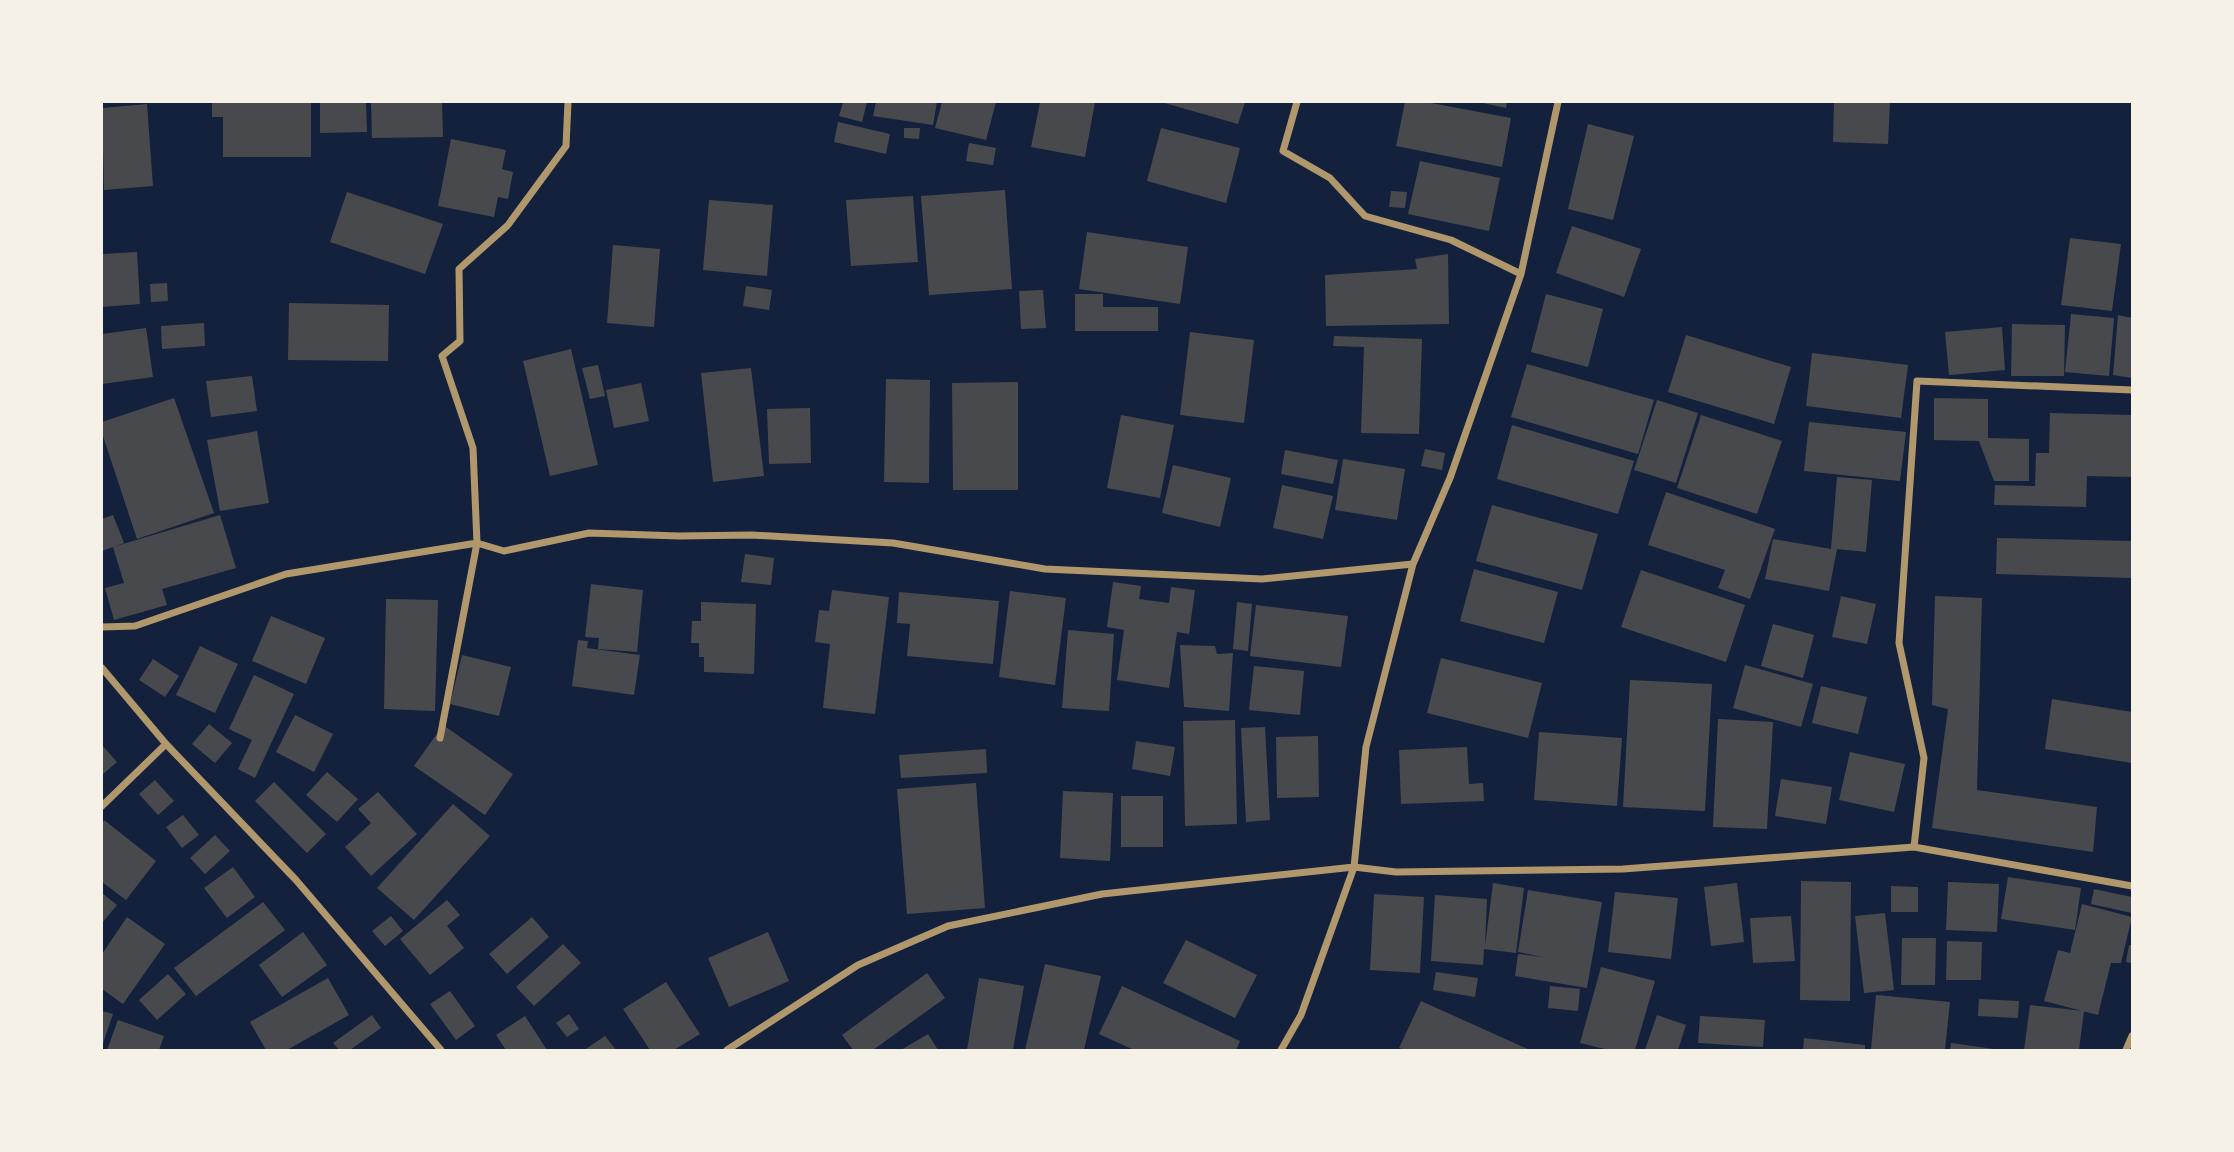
<svg xmlns="http://www.w3.org/2000/svg" width="2234" height="1152" font-family="'Archivo Narrow',sans-serif">
<style>
.building{fill:#48494c}
.lines{fill:none;stroke-linecap:round;stroke-linejoin:round}
.minor{stroke:#b1986c;stroke-width:7}
</style>
<rect width="100%" height="100%" fill="#14213d"/>
<path class="building" d="M212,102H311V157H223V117H212Z
M320,102H366L367,132L320,133Z
M371,102H442L443,137L372,138Z
M843,102H867L862,122L839,116Z
M876,102H937L933,125L873,116Z
M942,102H996L986,140L935,128Z
M1040,102H1095L1085,157L1031,147Z
M1161,102H1245L1238,124Z
M1405,102H1426L1511,118L1502,167L1396,146Z
M1478,102H1507L1506,108Z
M1834,102H1890L1888,144L1833,142Z
M147,104L153,186L104,190L102,108Z
M838,122L890,134L886,154L834,142Z
M1588,124L1634,136L1613,220L1568,209Z
M904,128H920L919,139L904,138Z
M1161,128L1240,148L1226,203L1147,181Z
M451,139L506,150L502,169L513,172L508,199L498,197L494,217L438,206Z
M969,143L996,148L993,165L966,161Z
M1420,161L1500,178L1489,231L1408,214Z
M1005,190L1012,289L929,295L921,196Z
M1391,191L1407,192L1405,208L1389,207Z
M347,192L443,224L425,274L330,242Z
M913,196L918,262L851,266L846,200Z
M709,200L773,205L767,276L703,270Z
M1572,226L1641,249L1624,297L1556,273Z
M1087,232L1188,247L1180,304L1079,289Z
M2070,238L2121,244L2112,311L2061,305Z
M613,245L660,249L654,327L607,323Z
M137,252L140,304L102,307V254Z
M1448,254L1449,324L1326,326L1325,275L1417,269L1415,259Z
M167,283L168,301L151,302L150,284Z
M746,286L772,290L769,310L743,306Z
M1043,290L1046,328L1021,329L1019,291Z
M1075,294H1103V307H1158V331H1075Z
M1546,294L1603,309L1588,367L1531,352Z
M289,303L389,305L388,361L288,360Z
M2071,314L2114,318L2109,376L2065,372Z
M2118,315L2132,318V378L2113,375Z
M204,323L205,346L162,349L161,326Z
M2012,324L2065,325L2064,376H2011Z
M2002,327L2005,370L1949,375L1945,332Z
M146,328L153,377L102,384V334Z
M1190,332L1254,340L1244,423L1180,415Z
M1686,335L1791,367L1774,424L1668,392Z
M1334,336L1422,339L1419,434L1361,433L1364,347L1333,346Z
M571,349L598,465L550,476L523,361Z
M1812,353L1908,365L1901,418L1806,406Z
M1527,364L1654,400L1638,454L1511,417Z
M598,365L605,396L590,399L582,368Z
M751,368L764,476L713,482L701,373Z
M252,376L257,411L211,417L206,381Z
M886,379L930,380L929,483L884,482Z
M1018,382V490H953L952,383Z
M641,383L649,421L614,428L606,390Z
M174,398L214,513L137,539L102,433V422Z
M1934,398L1988,399V438L2029,439V481H1994L1979,441L1934,440Z
M1657,400L1698,413L1676,483L1634,470Z
M810,408L811,463L769,464L767,409Z
M2050,413L2132,415V477L2087,476L2086,507L1994,505L1995,485L2035,486L2036,453H2049Z
M1121,415L1174,425L1160,498L1107,488Z
M1701,415L1782,441L1757,514L1677,488Z
M1809,422L1906,432L1900,481L1804,471Z
M1512,425L1634,461L1618,514L1497,479Z
M257,431L269,503L220,511L207,440Z
M1425,449L1445,453L1442,470L1421,466Z
M1285,450L1338,460L1333,484L1281,474Z
M1343,459L1405,469L1397,520L1335,510Z
M1173,465L1231,478L1220,527L1162,513Z
M1837,477L1872,480L1866,552L1837,549L1829,591L1765,579L1773,539L1831,549Z
M1282,485L1333,496L1323,539L1273,528Z
M1666,492L1775,529L1750,599L1718,588L1725,570L1648,545Z
M1492,505L1598,534L1582,590L1476,561Z
M113,515L124,543L102,551V519Z
M220,515L236,568L162,589L167,605L114,620L105,588L124,583L113,547Z
M1997,538L2132,541V578L1996,574Z
M745,554L774,558L771,585L741,582Z
M1474,569L1558,592L1544,643L1460,621Z
M1641,570L1745,605L1726,662L1621,627Z
M1113,582L1141,586L1139,599L1169,603L1171,587L1195,590L1189,634L1177,632L1169,688L1117,680L1124,630L1107,627Z
M591,584L643,590L637,652L598,649L599,638L585,637Z
M832,590L889,597L875,714L823,708L830,644L815,642L819,610L829,611Z
M1010,591L1066,598L1055,685L999,677Z
M899,592L999,601L993,664L907,656L910,624L897,623Z
M1841,596L1876,604L1867,644L1832,637Z
M1935,596L1982,598L1977,790L2097,807L2093,852L1932,828L1948,709L1932,705Z
M386,599L438,600L435,711L384,709Z
M701,602L756,604L754,674L704,672V657H699V643H691L692,621H701Z
M1237,602L1252,604L1248,651L1233,649Z
M1256,605L1348,616L1341,667L1250,656Z
M271,616L325,638L306,684L252,661Z
M1773,624L1814,635L1803,678L1761,666Z
M1068,630L1114,634L1109,711L1062,708Z
M578,640L588,641L587,648L640,655L634,695L572,686Z
M1180,645L1215,646L1217,654L1233,653L1229,711L1184,707Z
M200,646L238,664L215,713L176,695Z
M462,655L511,667L499,716L450,704Z
M1441,658L1542,683L1528,738L1427,713Z
M153,659L179,676L165,697L139,680Z
M1745,665L1813,684L1801,727L1733,708Z
M1254,666L1304,671L1300,715L1249,710Z
M254,675L294,694L255,778L238,769L252,740L229,729Z
M1630,680L1712,684L1705,811L1623,807Z
M1821,686L1867,697L1858,734L1812,723Z
M2052,699L2132,712V763L2045,749Z
M295,715L333,734L314,772L276,752Z
M1718,719L1773,722L1767,829L1713,827Z
M1235,720L1237,824L1185,826L1183,721Z
M209,724L232,743L215,763L192,744Z
M443,725L513,774L485,815L414,766Z
M1265,727L1270,820L1246,822L1241,728Z
M1539,732L1622,738L1617,806L1534,800Z
M1318,736L1319,797L1277,798L1276,737Z
M1136,741L1175,747L1170,776L1132,769Z
M102,745L117,762L102,775Z
M1467,747L1469,784L1483,783L1484,801L1401,804L1399,750Z
M986,749L987,773L901,778L899,755Z
M1850,752L1905,764L1894,812L1839,800Z
M327,772L358,799L337,822L306,795Z
M1781,779L1832,787L1826,824L1775,816Z
M155,780L174,801L158,815L139,794Z
M274,782L326,834L307,853L255,801Z
M976,783L985,908L907,914L897,789Z
M1063,791L1113,793L1110,861L1060,858Z
M378,792L417,834L371,876L345,847L371,823L358,809Z
M1121,796H1163V847H1121Z
M453,804L490,836L414,920L377,888Z
M183,815L199,835L182,848L166,827Z
M104,820L156,861L126,900L102,882V824Z
M215,835L230,851L205,874L190,858Z
M233,867L255,897L227,918L204,888Z
M2008,877L2081,888L2075,930L2001,919Z
M1801,881L1851,882L1850,1001L1800,1000Z
M1948,882L1999,884L1997,932L1946,930Z
M1493,883L1524,888L1516,953L1484,949L1483,965L1431,961L1435,895L1487,899L1485,946Z
M1737,883L1744,942L1711,946L1704,887Z
M1891,886L1918,887V912H1891Z
M2094,889L2132,897V913L2091,904Z
M1528,890L1602,902L1587,988L1515,976L1518,954L1544,957L1518,952Z
M1615,892L1678,898L1671,959L1608,952Z
M102,893L117,905L102,923Z
M1374,894L1424,897L1420,973L1370,970Z
M447,900L460,915L447,926L464,948L430,975L400,939Z
M263,902L285,930L196,996L174,968Z
M2082,904L2132,917L2121,963H2111L2098,1015L2044,1001L2058,950L2070,953Z
M1885,913L1894,990L1864,993L1855,916Z
M391,916L403,931L385,946L372,931Z
M1791,916L1795,961L1753,963L1750,918Z
M127,917L165,944L123,1004L102,989V954Z
M532,917L549,937L507,974L489,954Z
M303,932L327,965L282,997L259,965Z
M768,932L789,981L729,1007L708,958Z
M1902,938H1936L1935,985H1901Z
M1186,940L1257,975L1235,1018L1163,983Z
M1947,941L1982,942L1981,980H1946Z
M563,944L581,963L534,1006L516,987Z
M2129,945H2132V963L2126,962Z
M1045,964L1101,976L1084,1050H1025Z
M1601,967L1655,981L1635,1050H1609L1580,1043Z
M1436,972L1478,978L1475,997L1433,990Z
M927,973L945,998L873,1050H853L842,1035Z
M168,974L186,994L157,1020L139,1000Z
M328,978L349,1015L287,1050H266L250,1022Z
M979,978L1024,986L1013,1050H967Z
M666,982L700,1034L674,1050H650L623,1009Z
M1122,986L1240,1041L1236,1050H1134L1099,1034Z
M1550,986L1580,989L1578,1011L1548,1008Z
M450,991L475,1026L456,1040L430,1004Z
M1876,995L1950,1002L1945,1050H1871Z
M1979,999L2019,1001L2018,1018L1978,1016Z
M1421,1001L1530,1050H1405L1399,1048Z
M2030,1005L2084,1011L2079,1050H2024Z
M102,1011L113,1014L102,1046Z
M569,1014L579,1029L567,1037L556,1023Z
M372,1015L381,1028L350,1050H339L333,1043Z
M1657,1015L1686,1025L1678,1050H1645Z
M525,1016L547,1050H506L496,1035Z
M1700,1016L1765,1020L1763,1047L1698,1043Z
M118,1020L164,1036L159,1050H107Z
M928,1034L938,1050H901Z
M605,1036L616,1050H584Z
M1804,1038L1865,1045V1050H1803Z
M1951,1043L1994,1049V1050H1950Z"/>
<g class="lines">
<path class="minor" d="M1297,102L1283,151L1330,178L1365,216L1451,240L1521,274
M102,627L135,626L286,574L477,543L504,551L589,533L679,536L752,535L893,543L1045,569L1262,579L1413,564
M102,668L166,744L296,880L441,1050
M440,738L477,543L473,448L442,356L460,341L459,269L508,225L566,146L568,102
M102,806L166,744
M1914,847L1924,758L1899,643L1917,381L2132,390
M727,1050L858,965L948,926L1102,894L1354,867L1396,872L1623,869L1914,847L2132,886
M1281,1050L1301,1015L1354,867L1366,747L1413,564L1450,478L1521,274L1558,102
M2126,1050L2132,1036"/>
</g>
<rect width="2234" height="1152" fill="none" stroke="#f6f1e7" stroke-width="206"/>
</svg>
